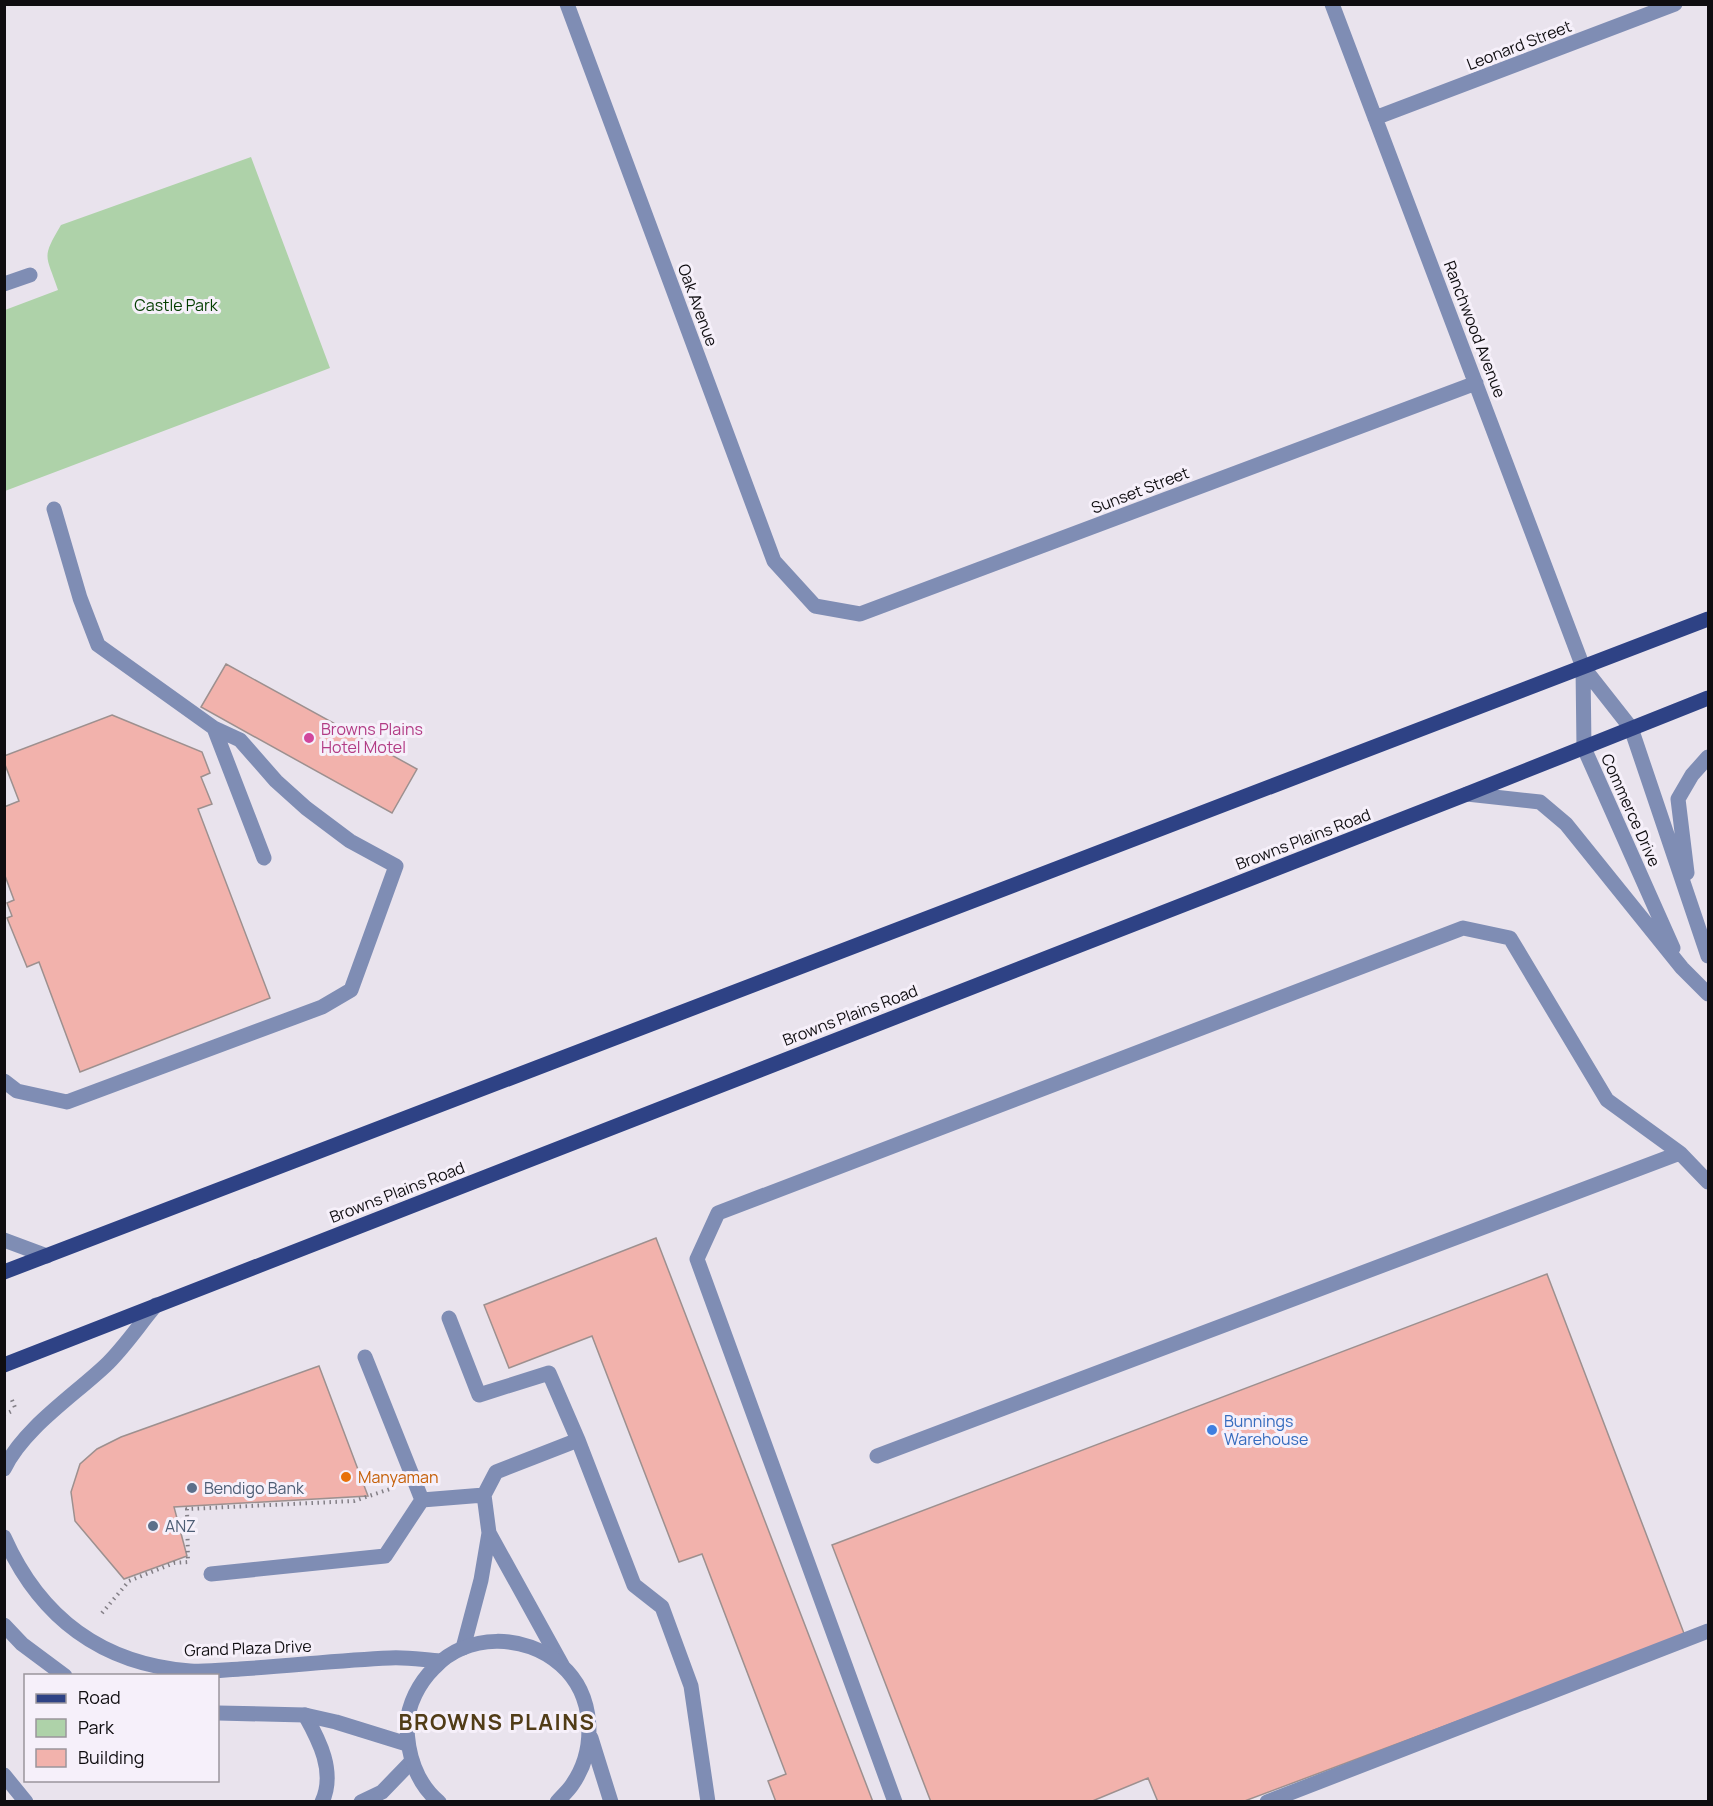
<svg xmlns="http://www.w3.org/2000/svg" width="1713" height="1806" font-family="Manrope,sans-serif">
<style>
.green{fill:#aed2a9}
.building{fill:#f2b2ac;stroke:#9d908f;stroke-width:1.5}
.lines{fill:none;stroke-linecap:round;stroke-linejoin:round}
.path{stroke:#837f86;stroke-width:4;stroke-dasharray:1.5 4.5;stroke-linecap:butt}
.service{stroke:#7f8db4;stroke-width:15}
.minor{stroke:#7f8db4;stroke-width:15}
.tertiary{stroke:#7f8db4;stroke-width:15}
.primary{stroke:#2e4285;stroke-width:15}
.hotel-dot{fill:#d1479c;stroke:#f6f0fa;stroke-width:2}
.shop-dot{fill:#3f7fe0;stroke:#f6f0fa;stroke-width:2}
.food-dot{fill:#e8710a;stroke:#f6f0fa;stroke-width:2}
.service-dot{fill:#5c6f8a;stroke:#f6f0fa;stroke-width:2}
.labels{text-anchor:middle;stroke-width:6;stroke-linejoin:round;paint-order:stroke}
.street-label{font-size:16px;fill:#0f0d10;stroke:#f6f0fa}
.park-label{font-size:16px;fill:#043e00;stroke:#f6f0fa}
.hotel-label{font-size:16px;fill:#b23c85;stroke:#f6f0fa;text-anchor:start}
.shop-label{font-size:16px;fill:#366cbe;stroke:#f6f0fa;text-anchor:start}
.food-label{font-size:16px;fill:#c56008;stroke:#f6f0fa;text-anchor:start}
.service-label{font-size:16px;fill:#4e5e75;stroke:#f6f0fa;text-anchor:start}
.district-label{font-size:22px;font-weight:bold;letter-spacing:1.5px;fill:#513c17;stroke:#f6f0fa}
</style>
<rect width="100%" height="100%" fill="#e9e3ed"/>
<path class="green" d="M251,157L330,368L5,491V310L58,290C46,254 41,259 61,225Z"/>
<path class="building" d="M226,664L417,769L392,813L201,707Z
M112,715L202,752L210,773L201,777L212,804L198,809L270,998L80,1072L39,962L27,967L7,918L12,916L7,903L14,900L4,873V807L19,801L4,762V756Z
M656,1238L873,1802H776L768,1781L786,1774L702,1554L679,1562L592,1336L509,1368L484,1305Z
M1547,1274L1685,1636L1242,1802H1158L1148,1778L1090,1802H931L832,1545Z
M319,1366L368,1496L174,1507L187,1556L124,1579L75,1521L71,1492L80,1464L97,1449L121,1437Z"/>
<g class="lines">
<path class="path" d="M12,1400L16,1410
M4,1415L12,1411
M102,1613L129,1581L174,1563L188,1562L187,1509L354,1501L390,1489"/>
<path class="service" d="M54,509L80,598L98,645L214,728L264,858
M4,1081L17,1091L67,1102L322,1007L351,990L396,866L350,841L306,808L276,781L240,740L214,728
M4,1240L47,1256
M449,1318L479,1395L549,1373L578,1440L496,1472L484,1495L489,1533L481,1580L463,1648
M365,1357L422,1500
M578,1440L634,1585L662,1607L691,1686L708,1802
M877,1456L1680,1153
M489,1533L562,1665
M211,1574L385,1556L422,1500L484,1495
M305,1715C319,1740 336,1772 322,1802
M4,1775L26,1802
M361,1802L382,1792L412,1761
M895,1802L697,1259L718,1213L1463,928L1510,938L1607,1100L1680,1153L1708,1182
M1267,1802L1708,1631"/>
<path class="minor" d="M567,4L774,561L815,606L860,614L1476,383
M1332,4L1583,667L1631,728L1708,956
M1375,118L1675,4
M4,284L30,275
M1583,667L1584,748L1673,948
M1467,794L1540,802L1566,824L1682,968L1708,994
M1687,873L1678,799L1692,775L1708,757"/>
<path class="tertiary" d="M4,1469C23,1429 73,1396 105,1366C124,1348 139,1325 156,1305
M4,1537C40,1618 102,1664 190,1671C206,1672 224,1670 240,1669C290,1666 340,1660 390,1658C407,1657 424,1660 441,1661
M4,1625L22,1644L65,1676
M218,1713L305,1715L336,1722L407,1744
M591,1738L611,1802
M439,1802C416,1783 407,1753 407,1725C408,1704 419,1683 434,1668C467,1633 525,1633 561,1665C595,1695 597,1749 572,1785C568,1791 562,1796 557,1802"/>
<path class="primary" d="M4,1272L1708,619
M4,1365L1467,794L1708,698"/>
</g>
<circle class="hotel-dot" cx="309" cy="738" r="6"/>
<circle class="shop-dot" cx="1212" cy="1430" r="6"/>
<circle class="food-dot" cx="346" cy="1477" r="6"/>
<g class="service-dot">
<circle cx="192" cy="1488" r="6"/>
<circle cx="153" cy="1526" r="6"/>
</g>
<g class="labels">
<g class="street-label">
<text transform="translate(1519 45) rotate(-21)" y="6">Leonard Street</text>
<text transform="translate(698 305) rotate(70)" y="6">Oak Avenue</text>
<text transform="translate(1475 329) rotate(69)" y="6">Ranchwood Avenue</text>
<text transform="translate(1140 490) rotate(-21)" y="6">Sunset Street</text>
<text transform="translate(1631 810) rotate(66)" y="6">Commerce Drive</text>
<text transform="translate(1303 839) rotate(-21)" y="6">Browns Plains Road</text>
<text transform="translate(850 1015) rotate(-21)" y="6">Browns Plains Road</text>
<text transform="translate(397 1192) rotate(-21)" y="6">Browns Plains Road</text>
<text transform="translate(248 1648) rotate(-2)" y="6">Grand Plaza Drive</text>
</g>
<g class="park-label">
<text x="176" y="311">Castle Park</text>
</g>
<g class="hotel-label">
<text x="321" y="735">Browns Plains<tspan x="321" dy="18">Hotel Motel</tspan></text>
</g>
<g class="shop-label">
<text x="1224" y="1427">Bunnings<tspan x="1224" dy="18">Warehouse</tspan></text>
</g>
<g class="food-label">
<text x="358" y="1483">Manyaman</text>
</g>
<g class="service-label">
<text x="204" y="1494">Bendigo Bank</text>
<text x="165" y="1532">ANZ</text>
</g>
<g class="district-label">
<text x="497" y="1730">BROWNS PLAINS</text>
</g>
</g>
<rect width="1713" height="1806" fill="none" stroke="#0f0d10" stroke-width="12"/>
<rect x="24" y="1674" width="195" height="108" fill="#f6f0fa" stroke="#9a959c" stroke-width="1.5"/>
<rect x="36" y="1694" width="30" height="9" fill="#2e4285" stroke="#9a959c" stroke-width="1.5"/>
<text x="78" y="1704" font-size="18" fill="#0f0d10">Road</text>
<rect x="36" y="1719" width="30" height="18" fill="#aed2a9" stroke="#9a959c" stroke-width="1.5"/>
<text x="78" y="1734" font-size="18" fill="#0f0d10">Park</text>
<rect x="36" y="1749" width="30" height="18" fill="#f2b2ac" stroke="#9a959c" stroke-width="1.5"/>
<text x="78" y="1764" font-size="18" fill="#0f0d10">Building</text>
</svg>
